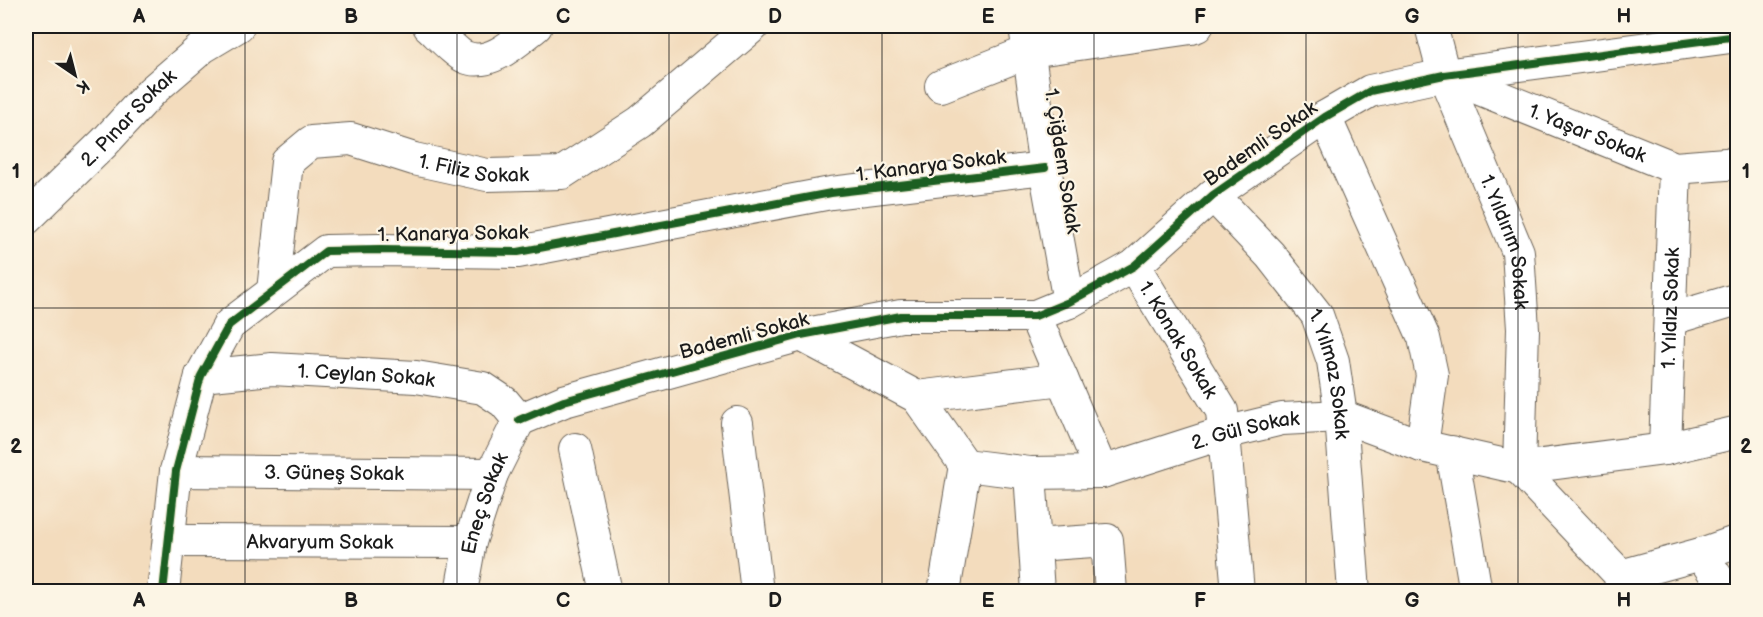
<svg xmlns="http://www.w3.org/2000/svg" width="1763" height="617" font-family="'Balsamiq Sans',sans-serif">
<style>
.lines{fill:none;stroke-linecap:round;stroke-linejoin:round}
.minor-casing{stroke:#675f54;stroke-width:34}
.minor{stroke:#fff;stroke-width:32}
.cycleway-casing{stroke:#fcf5e5;stroke-width:11}
.cycleway{stroke:#1b5e20;stroke-width:8}
.grid{fill:none;stroke:#1c1c1c;stroke-width:1.5;stroke-opacity:0.55}
.labels{text-anchor:middle;stroke-width:4.5;stroke-linejoin:round;paint-order:stroke}
.street-label{font-size:20px;fill:#1c1c1c;stroke:#fcf5e5}
.neatline{fill:none;stroke:#1c1c1c;stroke-width:2}
.grid-label{font-size:20px;text-anchor:middle;font-weight:bold;fill:#1c1c1c}
</style>
<rect width="100%" height="100%" fill="#fcf5e5"/>
<filter id="ink" filterUnits="userSpaceOnUse"><feTurbulence type="fractalNoise" baseFrequency=".0167" numOctaves="2"/><feDisplacementMap in="SourceGraphic" scale="12" xChannelSelector="R" yChannelSelector="G"/><feConvolveMatrix kernelMatrix="1 2 1 2 8 2 1 2 1" color-interpolation-filters="sRGB"/></filter>
<filter id="wash" filterUnits="userSpaceOnUse"><feTurbulence type="fractalNoise" baseFrequency=".008" numOctaves="4" result="noise"/><feDisplacementMap in="SourceGraphic" scale="24" xChannelSelector="R" yChannelSelector="G"/><feGaussianBlur stdDeviation="1.35" result="paint"/><feColorMatrix in="noise" values="0 0 0 0 0 0 0 0 0 0 0 0 0 0 0 0 0 1.4 0 .05"/><feComposite in="paint" operator="in"/></filter>
<g filter="url(#wash)">
<rect width="100%" height="100%" fill="#f3dcbd"/>
</g>
<g filter="url(#ink)">
<g class="lines">
<defs>
<g id="minor">
<path d="M429,26C437,33 457,54 465,57C490,68 518,40 536,26"/>
<path d="M1025,26L1045,168L1069,302"/>
<path id="s1" d="M1431,26L1444,75L1518,252L1523,329L1519,468L1621,576L1620,592"/>
<path id="s2" d="M1445,75L1675,168L1738,163"/>
<path d="M941,86L1030,51L1191,28L1197,26"/>
<path d="M1325,117L1424,338L1432,375L1422,446"/>
<path id="s3" d="M1213,195L1270,255L1317,315L1333,361L1341,416L1354,592"/>
<path id="s4" d="M26,219L104,143L152,91L203,47L238,26"/>
<path id="s5" d="M1134,266L1222,411L1238,592"/>
<path id="s6" d="M273,291L287,162L311,142L351,139L414,159L487,175L562,173L640,122L753,26"/>
<path d="M1035,316L1102,472"/>
<path d="M1671,319L1738,299"/>
<path id="s7" d="M801,335L917,397L965,465L1030,473L1102,472L1224,433L1282,419L1341,416L1422,446L1519,468L1665,449L1738,432"/>
<path id="s8" d="M201,376L272,369L416,377L483,388L504,402L519,420"/>
<path d="M917,397L1062,379"/>
<path d="M519,420L564,401L801,335L901,316H1035L1069,302L1134,266L1213,195L1325,117L1370,91L1444,75L1738,36"/>
<path d="M737,423L757,592"/>
<path d="M575,449L606,592"/>
<path id="s9" d="M1665,449L1675,168"/>
<path d="M1452,452L1476,592"/>
<path id="s10" d="M176,471L492,474"/>
<path d="M1030,473L1038,592"/>
<path id="s11" d="M170,541L470,542"/>
<path d="M1035,545L1107,540L1111,592"/>
<path d="M1701,554L1727,592"/>
<path d="M1621,576L1701,554L1738,541"/>
<path d="M163,592L176,471L201,376L229,325L326,251L380,250L518,252L831,193L1045,168"/>
<path id="s12" d="M461,592L470,542L492,474L519,420"/>
<path d="M944,592L965,465"/>
</g>
</defs>
<use href="#minor" class="minor-casing"/>
<use href="#minor" class="minor"/>
<defs>
<path id="cycleway" d="M519,420L564,401L801,335L901,316H1035L1069,302L1134,266L1213,195L1325,117L1370,91L1444,75L1738,36
M163,592L176,471L201,376L229,325L326,251L380,250L518,252L831,193L1045,168"/>
</defs>
<use href="#cycleway" class="cycleway-casing"/>
<use href="#cycleway" class="cycleway"/>
</g>
</g>
<path class="grid" d="M245,26V592M457,26V592M669,26V592M882,26V592M1094,26V592M1306,26V592M1518,26V592M26,308H1738"/>
<g class="labels">
<g class="street-label">
<text dy="7" stroke="none"><textPath href="#s4" startOffset="144">2. Pınar Sokak</textPath></text>
<text dy="7" stroke="none"><textPath href="#s2" startOffset="154">1. Yaşar Sokak</textPath></text>
<text transform="translate(1260 143) rotate(-35)" y="7">Bademli Sokak</text>
<text transform="translate(1063 161) rotate(81)" y="7">1. Çiğdem Sokak</text>
<text transform="translate(931 165) rotate(-7)" y="7">1. Kanarya Sokak</text>
<text dy="7" stroke="none"><textPath href="#s6" startOffset="328">1. Filiz Sokak</textPath></text>
<text transform="translate(453 233) rotate(-1)" y="7">1. Kanarya Sokak</text>
<text dy="7" stroke="none"><textPath href="#s1" startOffset="230">1. Yıldırım Sokak</textPath></text>
<text dy="7" stroke="none"><textPath href="#s9" startOffset="141">1. Yıldız Sokak</textPath></text>
<text transform="translate(744 335) rotate(-15)" y="7">Bademli Sokak</text>
<text dy="7" stroke="none"><textPath href="#s5" startOffset="86">1. Konak Sokak</textPath></text>
<text dy="7" stroke="none"><textPath href="#s8" startOffset="166">1. Ceylan Sokak</textPath></text>
<text dy="7" stroke="none"><textPath href="#s3" startOffset="220">1. Yılmaz Sokak</textPath></text>
<text dy="7" stroke="none"><textPath href="#s7" startOffset="502">2. Gül Sokak</textPath></text>
<text dy="7" stroke="none"><textPath href="#s10" startOffset="158">3. Güneş Sokak</textPath></text>
<text dy="7" stroke="none"><textPath href="#s12" startOffset="92">Eneç Sokak</textPath></text>
<text dy="7" stroke="none"><textPath href="#s11" startOffset="150">Akvaryum Sokak</textPath></text>
</g>
</g>
<rect width="1763" height="617" fill="none" stroke="#fcf5e5" stroke-width="66"/>
<g transform="translate(75 75) rotate(145)" stroke="#fcf5e5" stroke-width="4.5" paint-order="stroke">
<path d="M0-4.5L10 22L0 15L-10 22Z" fill="#1c1c1c"/>
<text y="-9" font-size="16" font-weight="bold" text-anchor="middle" fill="#1c1c1c">K</text>
</g>
<rect x="33" y="33" width="1697" height="551" class="neatline"/>
<g class="grid-label">
<text x="139" y="23">A</text>
<text x="351" y="23">B</text>
<text x="563" y="23">C</text>
<text x="775" y="23">D</text>
<text x="988" y="23">E</text>
<text x="1200" y="23">F</text>
<text x="1412" y="23">G</text>
<text x="1624" y="23">H</text>
<text x="16" y="178">1</text>
<text x="1746" y="178">1</text>
<text x="16" y="453">2</text>
<text x="1746" y="453">2</text>
<text x="139" y="607">A</text>
<text x="351" y="607">B</text>
<text x="563" y="607">C</text>
<text x="775" y="607">D</text>
<text x="988" y="607">E</text>
<text x="1200" y="607">F</text>
<text x="1412" y="607">G</text>
<text x="1624" y="607">H</text>
</g>
</svg>
